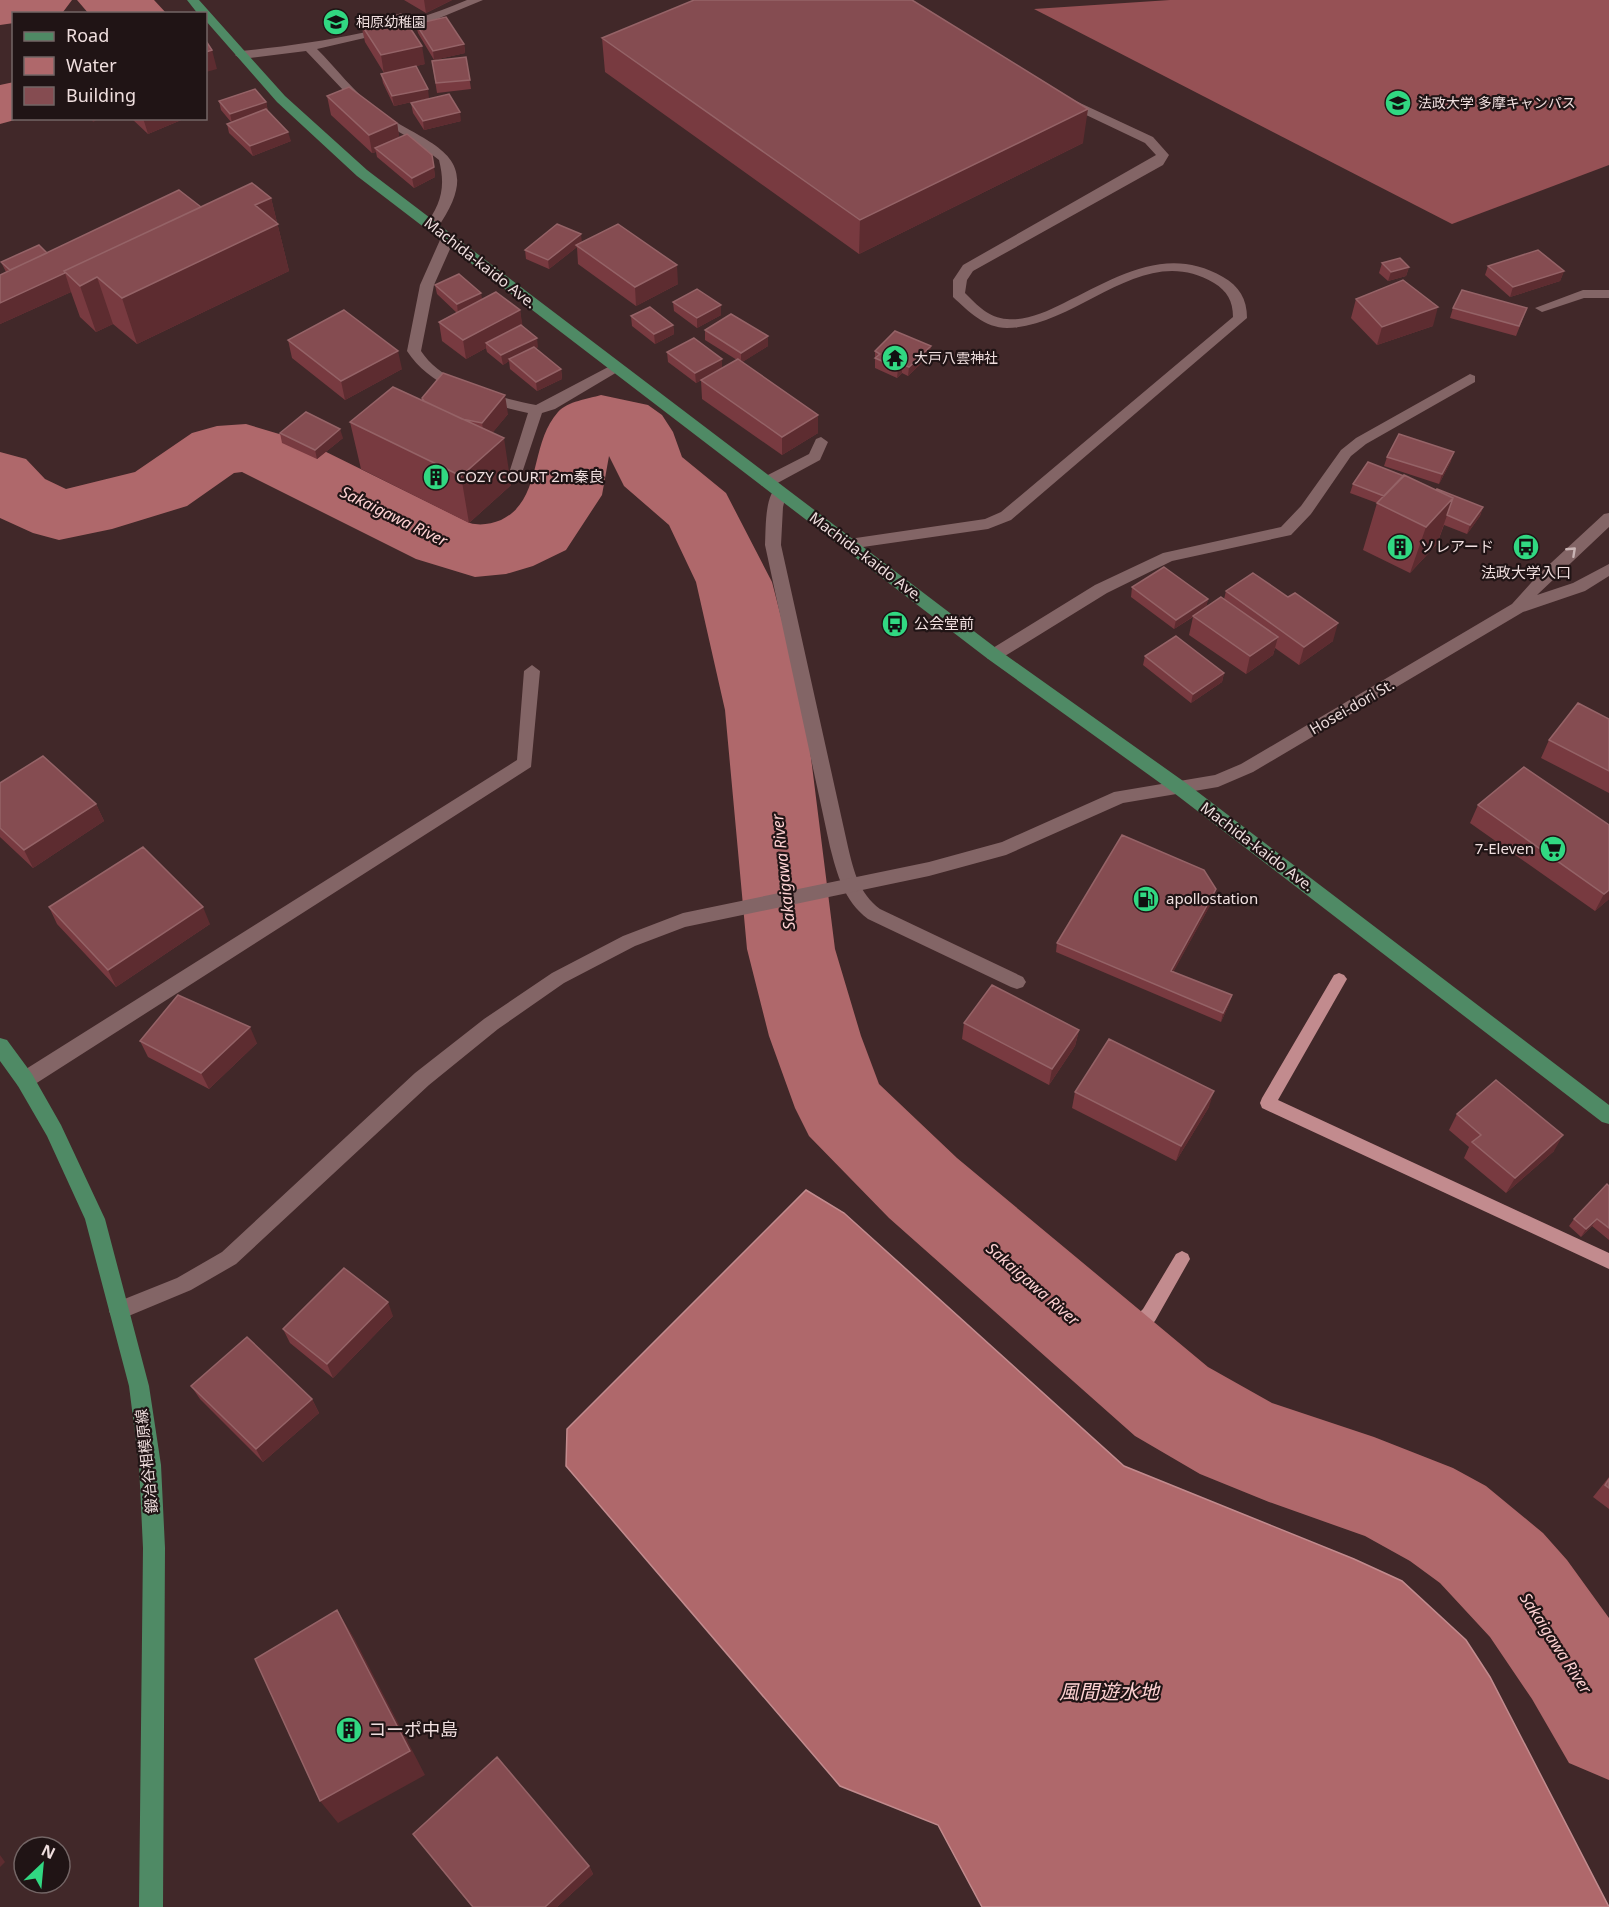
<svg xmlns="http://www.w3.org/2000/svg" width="1609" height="1907" font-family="'Noto Sans','Noto Sans JP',sans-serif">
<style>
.forest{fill:#965155}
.water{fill:#af686b;stroke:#c28b8e;stroke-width:1.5}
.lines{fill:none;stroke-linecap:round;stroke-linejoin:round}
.stream{fill:#c28b8e;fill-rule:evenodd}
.river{fill:#af686b;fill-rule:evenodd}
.service{fill:#836566;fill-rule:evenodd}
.minor{fill:#836566;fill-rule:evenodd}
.tertiary{fill:#836566;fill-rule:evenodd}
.primary{fill:#4f8a65;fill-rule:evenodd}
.wall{fill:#783a40}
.shaded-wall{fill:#5d2c30}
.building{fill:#854c51;stroke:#956367;stroke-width:1.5}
.oneway{stroke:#c9b4b4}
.labels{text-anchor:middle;stroke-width:4.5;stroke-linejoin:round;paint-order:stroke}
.far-poi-label{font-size:14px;fill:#efdede;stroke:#201415;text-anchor:start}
.street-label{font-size:15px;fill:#efdede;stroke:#201415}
.poi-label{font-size:15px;fill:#efdede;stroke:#201415;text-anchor:start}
.water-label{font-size:16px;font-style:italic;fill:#fed2d3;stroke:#201415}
.near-poi-label{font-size:18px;fill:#efdede;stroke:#201415;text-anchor:start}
.near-water-label{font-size:20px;font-style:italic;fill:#fed2d3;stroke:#201415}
</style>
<rect width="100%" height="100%" fill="#412829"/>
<path class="forest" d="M1170,0H1609V165L1452,224L1034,9Z"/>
<path class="water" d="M806,1190L844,1213L1124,1466L1354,1559L1402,1581L1466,1640L1490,1677L1609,1907H982L938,1825L840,1786L566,1466L567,1429Z"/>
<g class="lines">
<path class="stream" d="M1339,973L1344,975L1347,979L1278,1100L1609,1253V1269L1262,1108L1260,1103L1262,1098L1334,975Z
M1182,1251L1188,1254L1190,1259L1155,1321L1118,1358L1112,1360L1106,1358L1103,1352L1106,1346L1143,1309L1176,1254Z"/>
<path class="river" d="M0,0H72L63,12L14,14V23L0,25Z
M77,0H154L167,14H89Z
M14,82V118H22L0,124V85Z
M601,395L648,405L662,415L673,432L682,457L726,493L772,582L805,710L835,949L861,1036L879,1084L957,1158L1208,1367L1272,1403L1374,1437L1453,1468L1486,1486L1543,1533L1567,1560L1609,1618V1780L1569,1763L1532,1699L1490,1637L1440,1583L1410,1561L1365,1536L1269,1502L1200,1474L1135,1436L889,1218L809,1136L795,1108L769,1036L747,949L725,710L696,582L669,525L624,486L609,456L602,495L566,550L533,566L506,574L475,577L416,559L242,472L234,473L187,506L112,529L59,540L33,533L0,518V452L26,459L45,479L66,489L135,472L192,433L217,426L246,424L306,442L470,523C480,526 491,524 501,520C543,500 529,444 558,412C568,401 588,399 601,395Z"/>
<path class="service" d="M467,0H483L425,24L317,49C336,68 354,92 375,108C425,146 492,151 436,230L431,231L424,227C441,204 446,188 439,160L413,140L364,112L306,51L241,59L235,55L241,51C319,43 395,31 467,0Z
M1065,96L1153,137L1169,155L1163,165L973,271L967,280L965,293C977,305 989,318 1007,319C1026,321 1046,312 1064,303C1115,278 1166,244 1223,277C1239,286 1247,299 1247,318L1011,520L988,529L849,549L844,548L841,544L849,539L985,519L1001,512L1233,317C1233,301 1227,291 1214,283C1142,240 1079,327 1007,328C985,328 968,311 953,297V280L963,265L1156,155L1145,143L1061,103L1059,100Z
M447,236L454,240L434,285L421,351C443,385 498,397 536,405L612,365H622L624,368L555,409L542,413L522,473H512L510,470L528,413C485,403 432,390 407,351L420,285L440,240Z
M1583,290H1609V298H1584L1542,312L1535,308Z
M1470,374L1475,376V382L1366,444L1351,456L1311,514L1291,535L1172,561L1107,593L1000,659H988L986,655L988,651L1095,585L1163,553L1281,527L1301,506L1341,450L1356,438Z
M821,437L828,442L820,460L772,486H762L760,482L762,478L809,454L816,439Z"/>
<path class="minor" d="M780,486L787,491L783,507L781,545L848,847C854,872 859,893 880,909L1023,977L1026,982L1023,987L1017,989L1011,987L868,919C844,901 837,874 830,847L765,545C766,531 764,490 780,486Z
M532,665L540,671L531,767L32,1086L25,1088L18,1086L16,1080L18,1074L517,760L524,671Z"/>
<path class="tertiary" d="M1609,513V527L1537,595L1573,583L1609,564V576L1585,591L1523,612L1253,772L1218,787L1123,803L1006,855L929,876L685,927L635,946L564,983L498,1029L429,1085L236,1264L191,1290L119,1320L112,1318L109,1311L112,1304L177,1278L222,1252L415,1073L484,1019L552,973L623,936L683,913L929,862L1002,842L1114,792L1215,775L1241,764L1512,604L1539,574L1604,514Z"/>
<path class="primary" d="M187,0H199L285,96L367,170L1000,651L1186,783L1609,1105V1124L1602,1122L1174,793L988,659L357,176L277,102L206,21V14H198Z
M0,1038L7,1040L32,1074L61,1125L105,1219L149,1386L161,1465L165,1548L163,1907H139L143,1548L139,1465L129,1386L85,1219L47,1136L18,1086L0,1061Z"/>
</g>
<path class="wall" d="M404,0H452L426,13Z
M361,24L425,64L406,68L429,98L394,106L383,83L381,74L384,73L365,42Z
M416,24L464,44L465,53L434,60L418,33Z
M602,38L1083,143L859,254L605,72Z
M466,57L471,89L437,93L432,61Z
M327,96L397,123L399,137L432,155L435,177L414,188L377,157L376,152L372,153L331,115Z
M219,101L266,102L268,111H267L291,141L253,156L229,133L227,124L231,122L221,110Z
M411,103L461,121L424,130L413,113Z
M131,118H186L148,134Z
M271,198L289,271L137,344L113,324L96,332L80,317L71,292L0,324V275L6,272L1,262L47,253L201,207Z
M581,234V242L678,284L636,306L578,264L577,247L549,269L526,259L525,250Z
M1382,263L1409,267L1406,276L1388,281L1379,273Z
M1488,266L1564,271L1560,281L1510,297L1485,275Z
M435,285L482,300L520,310L522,326L538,347L536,348L561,369L562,379L537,391L510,369L509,361L503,365L487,352L486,348L466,359L442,341L439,322L457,313L437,294Z
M1356,299L1433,326L1377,345L1351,318Z
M673,302L721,315L697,328L674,311Z
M1453,308H1527L1516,336L1450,318Z
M631,316L673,325L674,334L655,344L632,326Z
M705,330L768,346L742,362L818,415V433L782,455L702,399L701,380L713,374L696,383L668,362L667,352L722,359V368L737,360L705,340Z
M288,340L402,369L345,400L292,358Z
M875,351L930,355L908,376L902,373L897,378L875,368Z
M422,398L508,414L492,433L511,485L469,523L361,469L350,422L423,401Z
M280,433L343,438L317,459L282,443Z
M1387,457L1451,461L1439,484L1384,466Z
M1353,484L1436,490L1483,507L1480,516L1467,534L1444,525L1437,544L1410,573L1363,550L1377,503L1350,493Z
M1132,587L1208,599L1206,607L1224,599L1226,591L1333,641L1299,665L1275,648L1273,655L1246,674L1189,635L1193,617L1174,629L1131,597Z
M1145,656L1224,673L1222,682L1191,703L1143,665Z
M1609,719V793L1541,758L1549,740Z
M0,783L96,804L104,821L33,868L0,837Z
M1478,805L1609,825V899L1595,911L1470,823Z
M1214,898L1173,972L1232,995L1229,1004L1221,1022L1056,952L1057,943Z
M49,907L210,924L116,987L57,924Z
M964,1023L1079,1030L1075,1046L1049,1085L962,1039Z
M140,1041L257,1043L209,1089L148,1057Z
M1075,1092L1209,1107L1176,1161L1072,1108Z
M1457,1114L1554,1151L1506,1193L1464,1158L1469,1147L1449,1130Z
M1609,1186V1240L1592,1226L1581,1237L1569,1226L1574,1219Z
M393,1316L333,1378L290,1343L283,1329Z
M191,1386L312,1399L319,1413L263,1462L200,1399Z
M1609,1477V1509L1593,1497Z
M413,1834L589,1866L593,1874L557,1907H472Z"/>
<path class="shaded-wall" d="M424,0H452L426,13Z
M464,44L465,53L434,60L433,51Z
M422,46L425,64L384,74L381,55Z
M212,50L217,69L206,72V52Z
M428,89L429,98L394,106L392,96Z
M266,102L268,111L232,123L230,114Z
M1088,109L1083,143L859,254L860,220Z
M460,112L461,121L424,130L423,121Z
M91,118H101L93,122Z
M143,118H186L148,134Z
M397,123L400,142L375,148L376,152L372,153L369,135Z
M288,132L291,141L253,156L250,146Z
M434,167L435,177L414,188L412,178Z
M271,198L289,271L137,344L122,298L255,205Z
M581,234L582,243L576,245L577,247L549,269L548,260Z
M677,265L678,284L636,306L635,287Z
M1409,267L1406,276L1388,281L1391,272Z
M1564,271L1560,281L1510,297L1513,287Z
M65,273L71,292L0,324V303Z
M97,277L113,324L96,332L80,286Z
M481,293L483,303L458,314L457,304Z
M721,305V315L697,328V318Z
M1438,307L1433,326L1377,345L1382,327Z
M520,310L523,328L486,343V348L466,359L463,340Z
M673,325L674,334L655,344L654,334Z
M768,336V346L741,363V353Z
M537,338L538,347L511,361L509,359V361L503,365L501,355Z
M931,346L930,355L908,376L909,367Z
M398,351L402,369L345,400L341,381Z
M722,359V369L696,383L695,373Z
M902,364V373L897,378L898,368Z
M561,369L562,379L537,391L536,382Z
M505,395L508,414L485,442L482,423Z
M818,415V433L782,455V437Z
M340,429L343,438L317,459L315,450Z
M504,438L511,485L469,523L461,476Z
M1454,452L1451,461L1439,484L1442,474Z
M1453,498L1437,544L1410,573L1426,527Z
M1483,507L1480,516L1467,534L1470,525Z
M1208,599L1206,608L1174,629L1176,620Z
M1338,623L1333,641L1299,665L1304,647Z
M1278,637L1273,655L1246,674L1250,656Z
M1224,673L1222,682L1191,703L1193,694Z
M96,804L104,821L33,868L24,850Z
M1216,889L1214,898L1169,980L1171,971Z
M1609,890V899L1595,911L1604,894Z
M203,907L210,924L116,987L108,970Z
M1232,995L1229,1004L1221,1022L1223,1013Z
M250,1027L257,1043L209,1089L201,1073Z
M1079,1030L1075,1046L1049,1085L1052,1069Z
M1214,1091L1209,1107L1176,1161L1181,1146Z
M1563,1135L1554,1151L1506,1193L1515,1178Z
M1597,1219L1592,1226L1581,1237L1586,1229Z
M388,1302L393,1316L333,1378L327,1364Z
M312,1399L319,1413L263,1462L256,1449Z
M337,1610L354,1638L425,1775L338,1823L320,1801Z
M0,1855L5,1862L0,1867Z
M589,1866L593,1874L557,1907H545Z"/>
<path class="building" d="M694,0H912L1088,109L860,220L602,38Z
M401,14L422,46L381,55L361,24Z
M446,17L464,44L433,51L416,24Z
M206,41L212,50L206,52Z
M466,57L470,80L436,83L432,61Z
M416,66L428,89L392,96L381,74Z
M349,87L397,123L369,135L327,96Z
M255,89L266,102L230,114L219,101Z
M449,94L460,112L423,121L411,103Z
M266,109L288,132L250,146L227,124Z
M407,134L432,155L434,167L412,178L375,148Z
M252,183L271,198L255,205L278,224L122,298L97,277L80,286L64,271Z
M179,190L201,207L64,271L65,273L0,303V275Z
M557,224L581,234L548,260L525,250Z
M618,224L677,265L635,287L576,245Z
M39,245L47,253L10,270L1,262Z
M1538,250L1564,271L1513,287L1488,266Z
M1400,258L1409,267L1391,272L1382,263Z
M459,274L481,293L457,304L435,285Z
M1403,280L1438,307L1382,327L1356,299Z
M697,289L721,305L697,318L673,302Z
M1462,290L1527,308L1519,326L1453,308Z
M496,292L520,310L463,340L439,322Z
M650,307L673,325L654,334L631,316Z
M344,310L398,351L341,381L288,340Z
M731,314L768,336L741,353L705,330Z
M521,325L537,338L501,355L486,343Z
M895,331L931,346L909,367L902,364L898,368L875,358L880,354L875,351Z
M694,338L722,359L695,373L667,352Z
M534,347L561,369L536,382L509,359Z
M738,359L818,415L782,437L701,380Z
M443,373L505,395L482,423L462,419L424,401L422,398Z
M393,387L504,438L461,476L350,422Z
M306,412L340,429L315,450L280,433Z
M1399,434L1454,452L1442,474L1387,457Z
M1368,462L1404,476L1384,496L1353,484Z
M1404,475L1453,498L1426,527L1377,503Z
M1437,489L1483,507L1470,525L1447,515L1453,498L1436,490Z
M1164,567L1208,599L1176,620L1132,587Z
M1253,573L1288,597L1295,593L1338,623L1304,647L1226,591Z
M1221,597L1278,637L1250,656L1193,616Z
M1176,636L1224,673L1193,694L1145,656Z
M1578,703L1609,719V771L1549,740Z
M43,756L96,804L24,850L0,828V783Z
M1524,767L1609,825V890L1604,894L1478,805Z
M1122,835L1204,870L1216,889L1171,971L1232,995L1223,1013L1057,943Z
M143,847L203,907L108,970L49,907Z
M992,985L1079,1030L1052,1069L964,1023Z
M178,995L250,1027L201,1073L140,1041Z
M1109,1039L1214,1091L1181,1146L1075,1092Z
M1496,1080L1563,1135L1515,1178L1472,1142L1481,1135L1457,1114Z
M1607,1184L1609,1186V1228L1597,1219L1586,1229L1574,1219Z
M344,1268L388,1302L327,1364L283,1329Z
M247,1337L312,1399L256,1449L191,1386Z
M1609,1479V1488L1605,1485Z
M337,1610L410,1751L320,1801L255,1659Z
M497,1757L589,1866L545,1907H473L413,1834Z"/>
<defs><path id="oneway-chevron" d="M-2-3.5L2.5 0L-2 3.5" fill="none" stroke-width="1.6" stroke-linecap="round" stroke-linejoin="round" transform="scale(1.5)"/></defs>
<use class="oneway" href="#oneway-chevron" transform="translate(1572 551) rotate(-43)"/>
<defs>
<symbol id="school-disc" viewBox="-11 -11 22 22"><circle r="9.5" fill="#31d882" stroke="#201415"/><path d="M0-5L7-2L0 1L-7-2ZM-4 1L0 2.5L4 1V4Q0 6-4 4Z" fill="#111"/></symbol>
<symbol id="university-disc" viewBox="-11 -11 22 22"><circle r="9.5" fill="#31d882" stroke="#201415"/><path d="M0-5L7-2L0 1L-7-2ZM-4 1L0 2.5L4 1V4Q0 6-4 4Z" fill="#111"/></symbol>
<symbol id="temple-disc" viewBox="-11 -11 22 22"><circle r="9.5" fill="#31d882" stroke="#201415"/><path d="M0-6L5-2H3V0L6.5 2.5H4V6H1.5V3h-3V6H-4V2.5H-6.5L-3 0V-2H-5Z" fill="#111"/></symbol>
<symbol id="building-disc" viewBox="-11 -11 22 22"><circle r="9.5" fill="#31d882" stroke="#201415"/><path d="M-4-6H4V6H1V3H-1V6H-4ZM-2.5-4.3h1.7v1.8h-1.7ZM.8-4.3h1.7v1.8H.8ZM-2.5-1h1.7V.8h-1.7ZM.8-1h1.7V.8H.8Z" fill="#111"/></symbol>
<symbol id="bus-disc" viewBox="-11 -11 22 22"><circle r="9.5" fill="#31d882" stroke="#201415"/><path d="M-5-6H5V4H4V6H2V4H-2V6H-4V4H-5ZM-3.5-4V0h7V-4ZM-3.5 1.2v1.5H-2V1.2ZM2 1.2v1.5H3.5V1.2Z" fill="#111"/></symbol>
<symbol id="supermarket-disc" viewBox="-11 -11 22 22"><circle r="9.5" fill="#31d882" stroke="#201415"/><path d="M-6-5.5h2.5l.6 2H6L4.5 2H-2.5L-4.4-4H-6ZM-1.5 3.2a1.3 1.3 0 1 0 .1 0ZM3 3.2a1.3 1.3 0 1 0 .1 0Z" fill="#111"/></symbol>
<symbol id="fuel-disc" viewBox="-11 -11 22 22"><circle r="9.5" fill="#31d882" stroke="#201415"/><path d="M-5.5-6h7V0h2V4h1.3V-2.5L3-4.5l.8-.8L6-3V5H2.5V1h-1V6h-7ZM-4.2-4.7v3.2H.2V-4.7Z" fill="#111"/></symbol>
</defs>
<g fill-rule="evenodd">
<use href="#school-disc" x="321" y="7" width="30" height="30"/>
<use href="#university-disc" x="1383" y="88" width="30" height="30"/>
<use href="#temple-disc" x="880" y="343" width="30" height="30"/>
<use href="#building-disc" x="421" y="462" width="30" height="30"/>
<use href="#building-disc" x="1385" y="532" width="30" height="30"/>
<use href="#bus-disc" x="1511" y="532" width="30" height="30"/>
<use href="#bus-disc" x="880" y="609" width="30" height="30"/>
<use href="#supermarket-disc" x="1538" y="834" width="30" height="30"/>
<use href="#fuel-disc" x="1131" y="884" width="30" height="30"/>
<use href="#building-disc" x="334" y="1715" width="30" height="30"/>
</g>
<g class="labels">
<g class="far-poi-label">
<text x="356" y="27">相原幼稚園</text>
<text x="1418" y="108">法政大学 多摩キャンパス</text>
<text x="914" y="363">大戸八雲神社</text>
</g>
<g class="street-label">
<text transform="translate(480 263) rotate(38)" y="5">Machida-kaido Ave.</text>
<text transform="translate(866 557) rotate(37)" y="5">Machida-kaido Ave.</text>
<text transform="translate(1352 707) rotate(-30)" y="5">Hosei-dori St.</text>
<text transform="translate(1257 847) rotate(37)" y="5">Machida-kaido Ave.</text>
<text transform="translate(147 1461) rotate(-96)" y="5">鍛冶谷相模原線</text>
</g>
<g class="poi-label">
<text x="456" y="482">COZY COURT 2m秦良</text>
<text x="1420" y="552">ソレアード</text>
<text x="1526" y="578" text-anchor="middle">法政大学入口</text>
<text x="914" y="629">公会堂前</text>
<text x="1534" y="854" text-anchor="end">7-Eleven</text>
<text x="1166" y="904">apollostation</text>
</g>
<g class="water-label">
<text transform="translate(394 516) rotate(26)" y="6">Sakaigawa River</text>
<text transform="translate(783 872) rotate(-96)" y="6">Sakaigawa River</text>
<text transform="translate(1033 1284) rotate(41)" y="6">Sakaigawa River</text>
<text transform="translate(1556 1643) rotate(57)" y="6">Sakaigawa River</text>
</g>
<g class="near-poi-label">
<text x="368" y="1736">コーポ中島</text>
</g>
<g class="near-water-label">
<text x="1109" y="1699">風間遊水地</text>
</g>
</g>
<rect x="12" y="12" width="195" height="108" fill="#201415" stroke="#736565" stroke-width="1.5"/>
<rect x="24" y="32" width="30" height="9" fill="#4f8a65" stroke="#736565" stroke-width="1.5"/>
<text x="66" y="42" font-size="18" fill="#efdede">Road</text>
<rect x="24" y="57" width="30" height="18" fill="#af686b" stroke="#736565" stroke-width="1.5"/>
<text x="66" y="72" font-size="18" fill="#efdede">Water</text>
<rect x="24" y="87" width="30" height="18" fill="#854c51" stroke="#736565" stroke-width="1.5"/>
<text x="66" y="102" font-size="18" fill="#efdede">Building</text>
<g transform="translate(42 1865) rotate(26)"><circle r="28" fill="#201415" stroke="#736565" stroke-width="1.5"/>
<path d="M0-4.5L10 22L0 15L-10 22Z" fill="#31d882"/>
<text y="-9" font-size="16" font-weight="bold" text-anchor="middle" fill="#efdede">N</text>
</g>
</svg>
